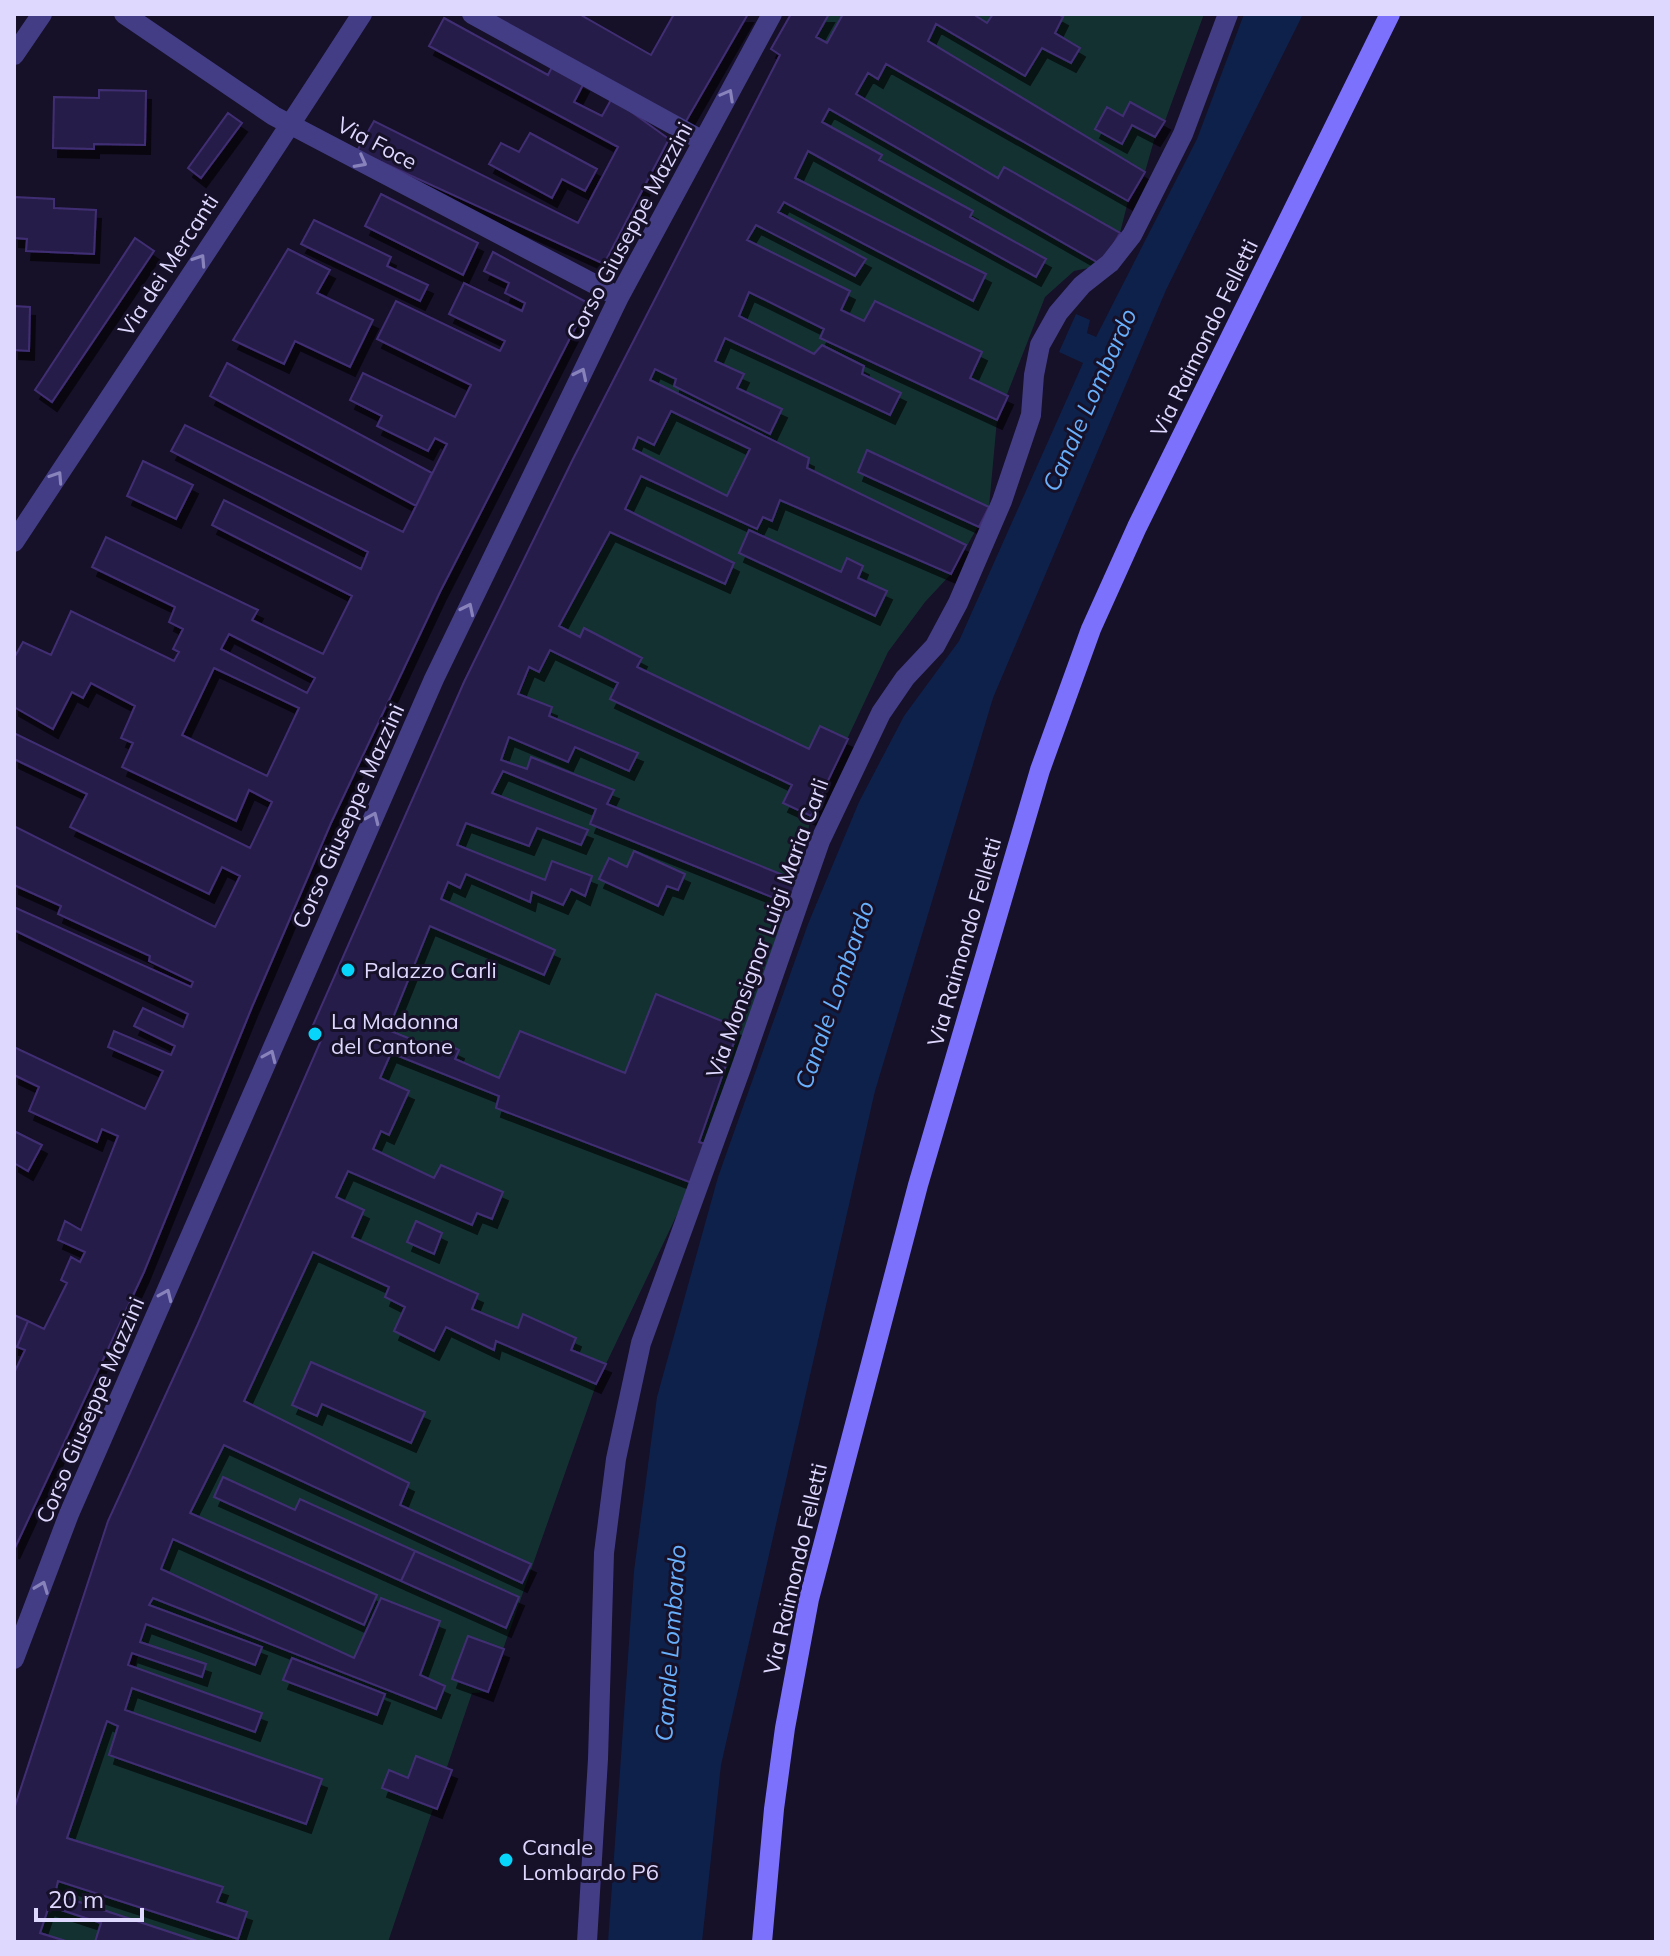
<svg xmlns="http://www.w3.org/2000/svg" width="1670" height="1956" font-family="Mulish,sans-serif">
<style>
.green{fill:#143132}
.water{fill:#0e214a}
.building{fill:#281d49;stroke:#412f74;stroke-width:2;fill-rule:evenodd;filter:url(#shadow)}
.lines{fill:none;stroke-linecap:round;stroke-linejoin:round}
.pedestrian{stroke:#433d86;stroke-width:20}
.minor{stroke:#433d86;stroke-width:20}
.secondary{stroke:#7c71fc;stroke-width:20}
.oneway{stroke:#8983bc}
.poi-dot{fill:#08d5fa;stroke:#161028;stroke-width:3}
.labels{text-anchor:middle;stroke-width:6;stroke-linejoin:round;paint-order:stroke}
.street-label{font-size:22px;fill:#dfd8fe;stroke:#161028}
.poi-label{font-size:22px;fill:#dfd8fe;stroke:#161028;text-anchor:start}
.water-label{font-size:24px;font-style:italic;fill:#68b0fc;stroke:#161028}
</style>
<defs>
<filter id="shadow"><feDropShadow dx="5" dy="9" stdDeviation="0" flood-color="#0009"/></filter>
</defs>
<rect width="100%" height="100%" fill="#161028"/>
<path class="green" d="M829,14H1204L1165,121L1155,137L1145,172L1128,201L1120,233L1102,265L1074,271L1045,297L997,420L989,507L951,574L925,602L888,652L811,816L798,881L692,1183L596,1385L488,1692L472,1693L388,1942H33L107,1721L135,1667L161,1569L264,1345L388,1030L457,845L650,380Z"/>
<path class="water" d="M1244,14H1303L1166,290L993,698L875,1091L721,1765L702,1942H608L634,1571L657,1397L718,1177L808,924L859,802L904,716L959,641L1083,363L1059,352L1076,314L1090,320L1087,333L1096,337L1197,139Z"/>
<path class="building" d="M487,14H579L651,55L674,14H748L685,123Z
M791,14H829L816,37L827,43L843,14H973L987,23L993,14H1058L1063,17L1055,33L1080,48L1071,63L1042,48L1025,76L936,24L928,41L1145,172L1128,201L886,64L878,79L868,73L856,94L998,178L1004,167L1120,233L1102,265L829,109L822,122L882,155L879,160L973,211L970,217L1046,259L1036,277L808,151L795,178L986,274L973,301L784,202L778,212L866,259L855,276L756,225L747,240L850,291L841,310L864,321L875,301L982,352L970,378L1008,396L997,420L820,338L824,329L749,292L739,316L814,354L822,345L864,366L862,374L901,393L890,415L725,338L715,361L744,374L737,388L782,409L770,434L674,386L676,379L655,369L650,380L809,458L807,468L966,545L951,574L780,500L772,521L763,517L757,529L641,476L625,509L734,563L725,584L610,532L559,626L580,637L584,628L642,658L637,667L809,749L820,726L848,739L811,816L783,803L792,785L610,699L618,683L550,650L539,672L529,667L518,694L552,707L549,716L638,753L629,771L575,747L568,762L509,737L501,760L527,769L531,757L614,790L607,804L798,881L789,904L590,824L596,809L503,771L492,793L588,830L581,845L537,828L529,846L466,823L457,845L545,880L552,861L592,876L585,896L571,889L563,905L532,892L530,902L466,874L460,888L448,882L441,899L555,950L544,975L430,926L388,1030L438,1050L442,1042L459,1050L455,1059L499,1078L520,1031L625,1073L656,994L739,1028L699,1142L705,1144L692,1183L496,1108L499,1096L391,1053L380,1078L409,1091L389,1135L381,1131L373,1149L434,1178L441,1165L503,1192L492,1219L477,1213L472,1225L348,1171L336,1197L364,1210L352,1237L478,1294L472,1309L518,1328L523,1314L576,1338L571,1350L606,1364L596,1384L496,1341L494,1350L446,1327L434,1351L394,1331L405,1307L385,1297L389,1287L313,1252L244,1401L409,1483L400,1505L531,1564L522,1583L224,1445L190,1513L377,1595L364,1625L173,1539L161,1569L354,1658L381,1598L440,1621L420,1675L445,1686L436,1709L153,1598L149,1605L262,1647L255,1665L146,1624L140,1642L206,1664L202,1677L132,1653L128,1665L262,1713L255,1732L132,1688L125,1710L322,1779L306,1824L109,1755L118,1726L107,1721L67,1838L223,1887L217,1902L247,1912L238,1939L58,1881L55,1894L200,1942H95L101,1923L49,1906L40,1933L69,1942H14V1809L108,1521L197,1326L322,1038L310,1032L464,682L573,459L780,55L771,49ZM671,411L750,449L727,496L633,449L638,437L654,445Z
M444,18L548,75L552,67L584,83L574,102L602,116L612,98L669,139L604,264L357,151L374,121L578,223L618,147L429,46Z
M99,90L146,91L145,145L94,144V149L53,148L54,97L99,98Z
M1130,102L1165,121L1155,137L1132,125L1122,144L1095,129L1107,107L1123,116Z
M228,113L242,123L201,178L188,168Z
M530,133L597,169L585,191L562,179L552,198L489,164L501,143L519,152Z
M381,194L478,243L463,275L365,226Z
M14,197L54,199V208L96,210L94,254L26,251L27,239L14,238Z
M314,220L391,257L387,266L428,285L420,301L301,244Z
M135,238L154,251L52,402L35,390Z
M288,249L330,270L317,293L373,320L350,367L295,341L284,364L233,340Z
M493,252L588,303L440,592L331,823L252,1007L144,1272L14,1550V1373L25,1350L17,1347L28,1321L44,1329L67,1283L61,1280L71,1257L80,1262L85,1252L58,1240L65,1221L81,1230L118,1136L102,1129L97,1142L29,1111L39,1087L14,1075V1047L145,1109L163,1071L108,1047L114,1031L171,1055L175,1046L134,1026L143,1008L183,1027L188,1014L14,930V907L191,987L193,982L149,961L150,956L58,914L61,906L14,885V826L215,927L240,876L222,867L209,894L70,827L87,794L14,759V733L250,848L272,802L249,790L236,821L122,767L133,743L121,738L135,706L91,683L83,698L72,692L53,729L14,707V658L23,642L51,655L71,611L174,661L179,652L173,649L183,629L169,622L175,607L92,567L106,537L258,610L252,620L323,654L352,596L212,525L224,500L361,569L368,552L171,451L185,425L403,532L447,444L435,438L428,451L377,426L382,416L350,400L363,373L455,417L471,385L377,339L396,301L500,351L505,341L449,314L464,283L522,311L525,303L505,293L509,283L484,271ZM229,634L315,678L307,693L221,649ZM214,668L299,708L267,776L182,735Z
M14,306L30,307L29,351L14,350Z
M227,363L432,473L416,506L210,396Z
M867,450L989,507L979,527L858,472Z
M143,461L193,485L176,519L127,496Z
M749,530L841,572L847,558L863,566L858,578L887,591L875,616L739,553Z
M634,851L685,874L678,890L667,886L658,906L599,879L609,858L627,867Z
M14,1131L42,1145L28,1171L14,1163Z
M416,1221L442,1233L434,1254L407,1242Z
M14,1315L28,1321L17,1347L14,1346Z
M311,1362L425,1412L411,1443L322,1404L317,1416L292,1405Z
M223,1477L295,1510L300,1499L415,1551L401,1581L214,1497Z
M415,1551L519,1597L506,1628L401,1581Z
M468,1636L504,1649L488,1692L452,1679Z
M292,1658L385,1694L377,1715L283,1680Z
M416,1756L452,1770L437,1809L382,1788L389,1770L408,1778Z"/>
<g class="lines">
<path class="pedestrian" d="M472,14L703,141"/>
<path class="minor" d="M124,14L274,116L619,297
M14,55L42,14
M14,542C130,366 248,191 362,14
M14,1659L69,1514L434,679L619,297L772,14
M587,1942L598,1759L604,1553L616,1459L641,1343L741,1068L820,841L881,713L905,678L935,646L958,603L1002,501L1031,415L1034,375L1040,345L1058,313L1082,285L1110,263L1132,235L1183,134L1228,14"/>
<path class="secondary" d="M762,1942L774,1809L785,1728L809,1599L918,1185L1040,770L1091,629L1137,527L1390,14"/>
</g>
<defs><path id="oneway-chevron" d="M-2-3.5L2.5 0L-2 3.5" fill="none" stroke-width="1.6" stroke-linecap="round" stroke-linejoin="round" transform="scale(2)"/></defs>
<g class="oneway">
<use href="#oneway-chevron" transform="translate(728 95) rotate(-61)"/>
<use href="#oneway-chevron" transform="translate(361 162) rotate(28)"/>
<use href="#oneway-chevron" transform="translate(200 260) rotate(-57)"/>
<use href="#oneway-chevron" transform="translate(581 374) rotate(-64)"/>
<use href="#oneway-chevron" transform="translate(57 477) rotate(-57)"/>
<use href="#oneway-chevron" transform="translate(468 609) rotate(-64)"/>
<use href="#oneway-chevron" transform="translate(373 818) rotate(-66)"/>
<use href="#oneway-chevron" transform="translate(270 1056) rotate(-66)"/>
<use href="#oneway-chevron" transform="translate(166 1295) rotate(-66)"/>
<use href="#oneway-chevron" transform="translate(42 1587) rotate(-69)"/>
</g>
<g class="poi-dot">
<circle cx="348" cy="970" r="8"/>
<circle cx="315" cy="1034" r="8"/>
<circle cx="506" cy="1860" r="8"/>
</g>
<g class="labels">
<g class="street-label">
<text transform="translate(377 143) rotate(28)" y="8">Via Foce</text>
<text transform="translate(629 231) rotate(-62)" y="8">Corso Giuseppe Mazzini</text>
<text transform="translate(168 265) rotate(-57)" y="8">Via dei Mercanti</text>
<text transform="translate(1204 338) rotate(-64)" y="8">Via Raimondo Felletti</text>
<text transform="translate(348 816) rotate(-66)" y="8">Corso Giuseppe Mazzini</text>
<text transform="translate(767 928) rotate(-70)" y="8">Via Monsignor Luigi Maria Carli</text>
<text transform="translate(964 942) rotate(-74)" y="8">Via Raimondo Felletti</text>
<text transform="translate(90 1410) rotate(-67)" y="8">Corso Giuseppe Mazzini</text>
<text transform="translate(795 1569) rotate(-77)" y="8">Via Raimondo Felletti</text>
</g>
<g class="poi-label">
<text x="364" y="978">Palazzo Carli</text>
<text x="331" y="1029">La Madonna<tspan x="331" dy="25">del Cantone</tspan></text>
<text x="522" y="1855">Canale<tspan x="522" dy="25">Lombardo P6</tspan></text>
</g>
<g class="water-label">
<text transform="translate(1090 400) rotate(-66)" y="8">Canale Lombardo</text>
<text transform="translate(835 995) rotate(-71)" y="8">Canale Lombardo</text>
<text transform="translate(671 1643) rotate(-86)" y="8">Canale Lombardo</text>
</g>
</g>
<rect width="1670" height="1956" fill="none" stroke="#dfd8fe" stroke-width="32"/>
<path d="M36 1908v12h106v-12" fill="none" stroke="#dfd8fe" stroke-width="4"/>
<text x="48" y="1908" font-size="24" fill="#dfd8fe" stroke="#161028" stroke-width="6" paint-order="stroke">20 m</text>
</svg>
